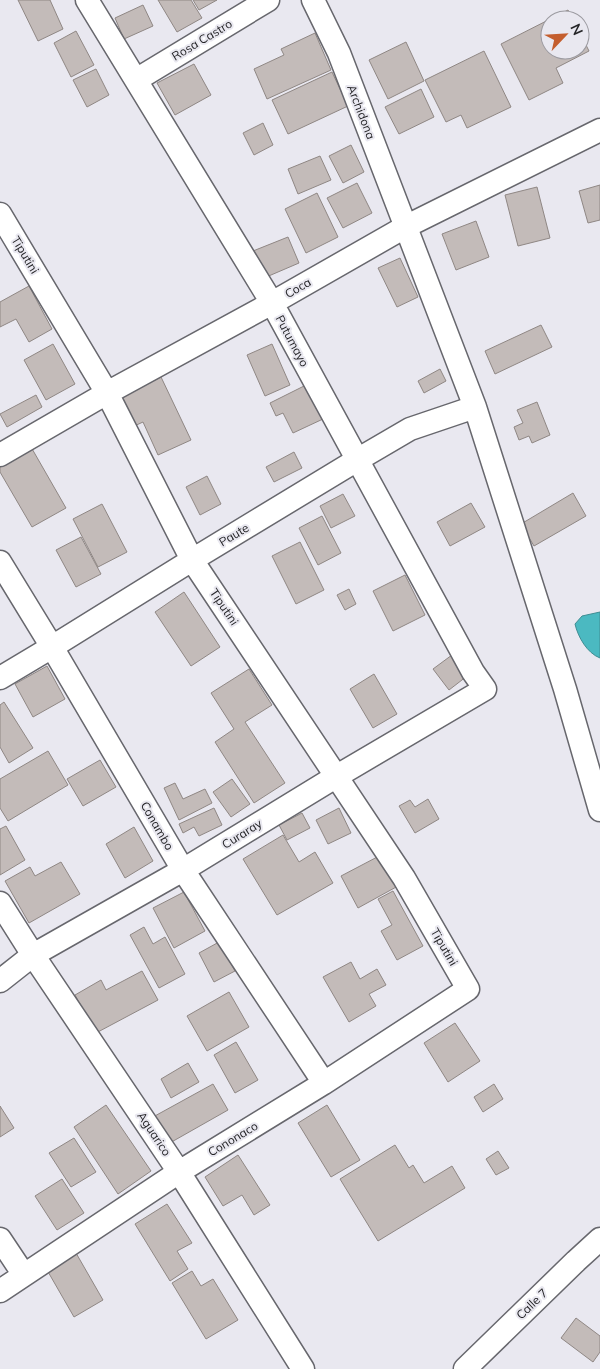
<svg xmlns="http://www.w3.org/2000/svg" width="600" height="1369" font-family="Mulish,sans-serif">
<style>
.water{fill:#4bb9c1;stroke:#408d93}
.building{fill:#c3bbb9;stroke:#8f8784}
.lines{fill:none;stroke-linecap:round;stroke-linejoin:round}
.minor-casing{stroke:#67676d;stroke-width:25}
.minor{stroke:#fff;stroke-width:22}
.labels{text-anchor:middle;stroke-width:4;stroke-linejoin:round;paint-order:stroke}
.street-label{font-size:12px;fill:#252528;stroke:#e9e8f0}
</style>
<rect width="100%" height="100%" fill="#e9e8f0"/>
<path class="water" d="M600,612V658C587,653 578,637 575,624L582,616Z"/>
<path class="building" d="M18,0H50L63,29L38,41Z
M158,0H191L202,18L177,32Z
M193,0H217L199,10Z
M143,5L153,26L124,39L115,18Z
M568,10L573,20H550V50H580V33L589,51L556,68L563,83L529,100L501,44Z
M76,31L94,65L71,77L54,43Z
M315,33L331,70L267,99L254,69L284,55L281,49Z
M406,42L424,81L388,99L369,60Z
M484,51L511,107L467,128L461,115L446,122L425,80Z
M194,64L211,95L175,115L157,83Z
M96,69L109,95L87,107L73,80Z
M332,72L348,106L288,134L272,100Z
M421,89L434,117L399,134L385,107Z
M263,123L273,145L254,155L243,133Z
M351,145L364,172L343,183L329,156Z
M320,156L331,180L298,194L288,169Z
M357,183L372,213L343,228L327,198Z
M600,185V220L588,223L579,191Z
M537,187L550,238L518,246L505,195Z
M317,193L338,237L306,253L285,209Z
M476,221L489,257L456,270L442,234Z
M288,237L299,263L264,278L253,251Z
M400,258L418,297L397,307L378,268Z
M29,286L52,329L29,342L16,319L0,327V302Z
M541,325L552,347L495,374L485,351Z
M53,344L75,384L46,400L24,360Z
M272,344L290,385L265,396L247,355Z
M440,369L446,381L424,393L418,381Z
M161,377L191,440L158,455L143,422L130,428L117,399Z
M306,385L323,419L293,433L283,413L276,416L270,403Z
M36,395L42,407L7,427L0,414Z
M537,402L550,435L532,443L529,436L519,440L514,427L523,423L517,410Z
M31,447L66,508L32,527L0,472V465Z
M294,452L302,468L274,482L266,467Z
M207,476L221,504L200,515L186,487Z
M573,493L586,516L534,546L521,524Z
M343,494L355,516L331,528L320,506Z
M471,503L485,527L450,546L437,522Z
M102,504L127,552L98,567L73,519Z
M322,516L341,553L318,565L299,528Z
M81,537L101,574L76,587L56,550Z
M300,542L324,590L296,604L272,556Z
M405,575L425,615L393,631L373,591Z
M349,589L356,604L345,610L337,595Z
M184,592L220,647L191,666L155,612Z
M456,652L471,673L449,690L433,669Z
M47,666L65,699L33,717L15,684Z
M249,669L272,705L245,722L285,783L254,803L215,742L234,729L211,693Z
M374,674L397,714L373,728L350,689Z
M4,702L33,748L9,763L0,747V705Z
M48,751L68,785L8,821L0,808V779Z
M100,760L116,787L83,806L67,779Z
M232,779L250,804L231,817L213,792Z
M175,783L183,799L205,789L212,803L179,820L164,788Z
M428,799L439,819L415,833L399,806L410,800L415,807Z
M214,808L222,825L199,836L194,827L183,833L179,824Z
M339,808L351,833L328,844L316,820Z
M302,813L310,828L287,840L279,825Z
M6,826L25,860L0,875V829Z
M134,827L153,861L125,878L106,844Z
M283,835L299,862L315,852L333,883L277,915L243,859Z
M381,855L398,886L358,908L341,876Z
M61,862L80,894L29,923L5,881L30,867L35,876Z
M393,891L423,946L397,960L381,931L392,925L378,899Z
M184,892L205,931L174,948L153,908Z
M144,927L153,944L165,937L185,974L159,988L130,935Z
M219,942L235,971L214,982L199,953Z
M351,962L360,979L377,969L386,985L369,994L376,1006L349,1022L323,977Z
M142,971L158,1000L96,1033L75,995L101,980L106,990Z
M229,992L249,1027L207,1051L187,1016Z
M455,1023L480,1061L448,1082L424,1043Z
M236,1042L258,1080L235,1093L214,1055Z
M188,1063L199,1082L171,1098L161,1079Z
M213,1084L228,1110L168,1144L153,1117Z
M494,1084L503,1099L483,1112L474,1097Z
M106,1105L151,1171L118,1194L74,1127Z
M327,1105L360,1160L331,1177L298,1123Z
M0,1106L14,1128L0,1137Z
M74,1138L96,1172L71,1187L49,1153Z
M395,1145L409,1168L413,1165L424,1183L452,1166L465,1188L378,1241L340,1179Z
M498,1151L509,1168L496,1175L486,1159Z
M238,1155L270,1205L254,1215L242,1195L223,1206L205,1177Z
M62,1179L84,1213L57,1230L35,1196Z
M167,1204L192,1243L177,1251L188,1269L170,1281L135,1224Z
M76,1253L103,1300L74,1317L47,1270Z
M192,1271L201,1286L213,1279L238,1320L206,1339L172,1283Z
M576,1318L600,1336V1352L593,1362L561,1338Z"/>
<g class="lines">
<defs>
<path id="minor" d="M313,0L339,53L475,407L565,689L600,810
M136,80L268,0
M0,214L107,393L192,560L404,878L468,989L324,1083L179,1172L0,1291
M0,455L107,393L272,303L405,227L600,130
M0,562L52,647L183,870L324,1083
M0,678L52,647L192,560L357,460L410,429L475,407
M0,903L33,955L179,1172L303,1369
M0,981L33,955L183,870L337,776L485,689L473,672L272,303L87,0
M0,1239L24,1275
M465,1369L576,1261L600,1239"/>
</defs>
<use href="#minor" class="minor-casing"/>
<use href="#minor" class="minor"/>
</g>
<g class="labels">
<g class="street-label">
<text transform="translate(202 40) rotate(-31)" y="4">Rosa Castro</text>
<text transform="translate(361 112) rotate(69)" y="4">Archidona</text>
<text transform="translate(25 255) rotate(59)" y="4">Tiputini</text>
<text transform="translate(298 288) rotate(-30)" y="4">Coca</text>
<text transform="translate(292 341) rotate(62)" y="4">Putumayo</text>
<text transform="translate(234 535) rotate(-31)" y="4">Paute</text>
<text transform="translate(224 607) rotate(56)" y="4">Tiputini</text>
<text transform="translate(157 826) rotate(60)" y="4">Conambo</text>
<text transform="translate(242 834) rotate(-32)" y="4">Curaray</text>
<text transform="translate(444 947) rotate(60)" y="4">Tiputini</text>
<text transform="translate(154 1134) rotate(56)" y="4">Aguarico</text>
<text transform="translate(233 1139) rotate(-31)" y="4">Cononaco</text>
<text transform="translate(532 1304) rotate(-44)" y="4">Calle 7</text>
</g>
</g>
<g transform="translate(565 35) rotate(65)"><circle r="24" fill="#e9e8f0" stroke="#9b9aa0"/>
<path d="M0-4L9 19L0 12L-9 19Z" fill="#c45e2e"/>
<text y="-8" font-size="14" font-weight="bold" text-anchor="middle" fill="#252528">N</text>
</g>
</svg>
